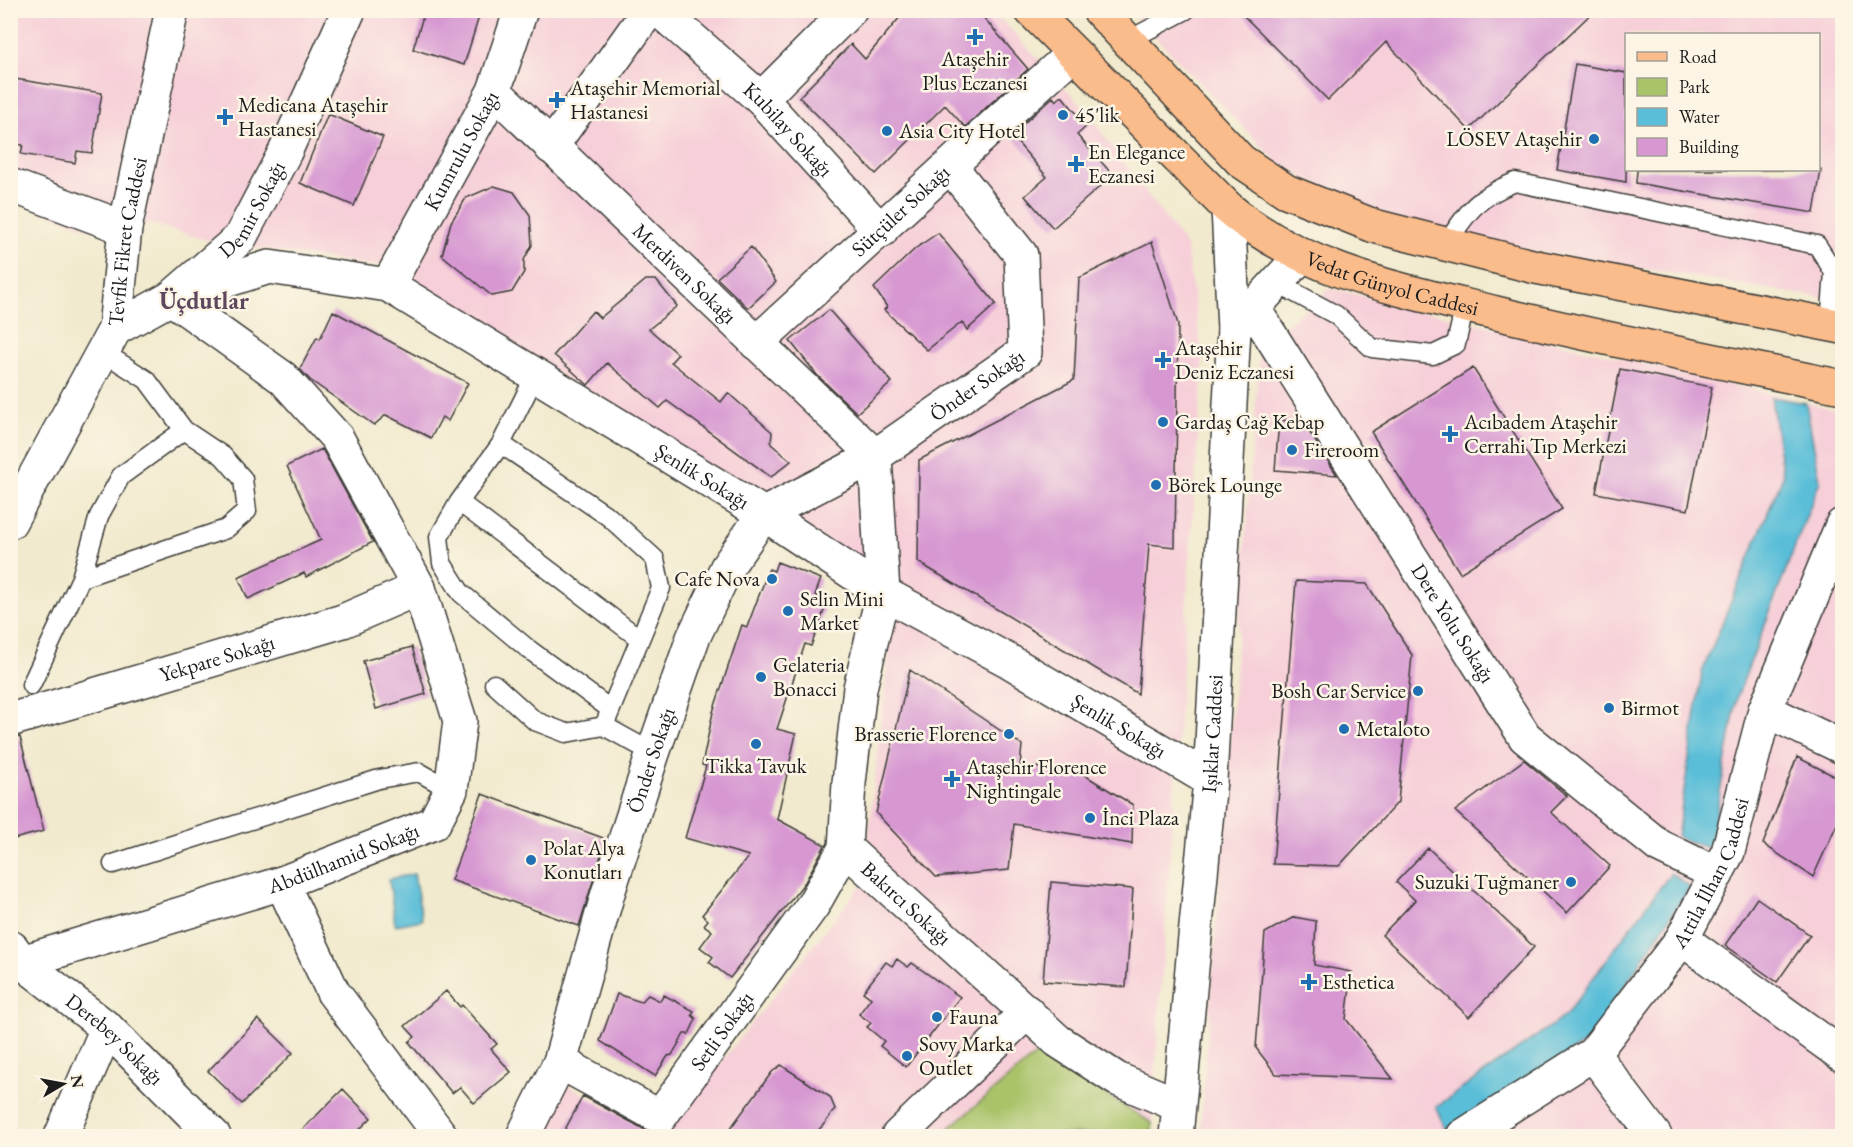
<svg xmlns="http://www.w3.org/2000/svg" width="1853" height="1147" font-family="'EB Garamond',serif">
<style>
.built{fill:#f6cfd8;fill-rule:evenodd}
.green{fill:#a9c369;stroke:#627042;stroke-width:1.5}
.water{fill:#5abed8;stroke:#3b6d7a;stroke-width:1.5}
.building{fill:#d798d2}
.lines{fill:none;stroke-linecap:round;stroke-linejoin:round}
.service-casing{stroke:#3c3b37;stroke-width:21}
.minor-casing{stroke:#3c3b37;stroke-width:36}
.tertiary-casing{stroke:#3c3b37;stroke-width:36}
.primary-casing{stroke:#3c3b37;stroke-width:36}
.service{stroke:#fff;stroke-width:18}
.minor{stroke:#fff;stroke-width:33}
.tertiary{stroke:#fff;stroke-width:33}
.primary{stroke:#fabc8b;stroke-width:33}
.poi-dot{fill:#1f6fb2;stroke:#fcf5e5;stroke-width:2}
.labels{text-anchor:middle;stroke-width:5;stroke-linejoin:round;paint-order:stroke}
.poi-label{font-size:21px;fill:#1c1c1c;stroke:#fcf5e5;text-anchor:start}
.street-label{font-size:21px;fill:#1c1c1c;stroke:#fcf5e5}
.quarter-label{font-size:24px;font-weight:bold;fill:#5d475c;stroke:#fcf5e5}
</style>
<rect width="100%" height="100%" fill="#fcf5e5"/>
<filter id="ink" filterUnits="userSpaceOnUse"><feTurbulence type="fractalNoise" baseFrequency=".0167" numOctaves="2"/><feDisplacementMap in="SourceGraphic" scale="12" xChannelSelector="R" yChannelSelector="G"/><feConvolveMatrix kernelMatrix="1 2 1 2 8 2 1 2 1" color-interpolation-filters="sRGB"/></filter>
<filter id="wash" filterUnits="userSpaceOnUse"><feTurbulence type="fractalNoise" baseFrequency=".008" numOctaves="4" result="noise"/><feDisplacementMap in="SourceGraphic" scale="24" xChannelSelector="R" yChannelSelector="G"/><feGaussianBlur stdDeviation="1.35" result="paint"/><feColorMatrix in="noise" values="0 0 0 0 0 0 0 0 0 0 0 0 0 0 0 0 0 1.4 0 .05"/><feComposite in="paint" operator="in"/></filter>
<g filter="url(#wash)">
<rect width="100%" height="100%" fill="#f1eace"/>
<path class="built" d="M10,11H993L1079,102L1186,246L1203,361L1152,1123L1038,1053L940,1136H538L565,1084L663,1135L863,883L896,588L391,268L213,242L149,223L98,232L11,200Z
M1130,11H1842V301L1389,227L1277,162ZM1626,34H1818V170H1626Z
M1330,288L1842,411V1136H1200L1260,347Z"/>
<path class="green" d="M1038,1053L1152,1123V1136L1102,1134L940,1136Z"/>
<path class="water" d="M1771,397L1806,403L1820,481L1737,697L1710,849L1677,837L1702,672L1783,476Z
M1671,873L1690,887L1588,1041L1448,1131L1436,1107L1565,1016Z
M414,874L422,920L395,925L389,879Z
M1102,1134L1152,1136H1042Z"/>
<g id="blocks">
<path class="building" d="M425,10H481L464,65L413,49Z
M906,10H977L1028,69L965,127L945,105L876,174L799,97L851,44L865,59Z
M1238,10H1595L1469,130L1386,42L1328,100Z
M1575,64L1626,73V182L1557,170Z
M15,79L102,93L92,153L77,151L75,163L21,154L23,145L10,143V109Z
M1062,96L1087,126L1077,135L1113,175L1053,228L1025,196L1047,177L1011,135L1053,97L1056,101Z
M328,114L383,137L354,206L300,183Z
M1637,170H1821L1814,213L1636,183Z
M494,186L514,192L530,215L532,245L524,260V272L512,292L492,296L442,255L451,222L466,198Z
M938,233L996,304L967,330L962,322L927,350L884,310L887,307L874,288L916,248Z
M1152,242L1178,324L1175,547L1149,544L1138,694L918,562L919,460L1074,380L1079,278Z
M751,247L776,282L748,308L717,278Z
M646,280H656L677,306L649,329L678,354L671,362L721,402L728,393L772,432L771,444L791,461L771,477L667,401L660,408L607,363L588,385L554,355L593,311L600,318Z
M829,310L892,382L857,413L817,375L790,341Z
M333,311L468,383L448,421L442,417L431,438L386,415L374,425L310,380L300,369L317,337L320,339Z
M1473,368L1562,509L1460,573L1371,432Z
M1620,369L1712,387L1688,510L1596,493Z
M1279,420L1303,422L1337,475L1275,470Z
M322,449L373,542L306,577L304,573L248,599L238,577L321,540L287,466Z
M777,562L821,579L815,595L828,600L811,646L805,644L777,729L796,734L777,819L825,845L805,882L730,978L709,962L713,957L700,947L712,931L704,925L708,920L702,915L749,856L685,838L706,766L702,765L713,712L742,625L747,627L769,569L774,571Z
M1296,581L1367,584L1412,655L1398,802L1339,866L1273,864Z
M412,647L426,694L376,709L363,661Z
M910,670L1022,745L1020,766L1078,771L1133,805L1132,844L1014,824L1009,870L936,877L876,813Z
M20,737L44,831L10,840V738Z
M1797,757L1842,780V813L1813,877L1763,844Z
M1524,760L1567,796L1551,812L1610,866L1567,913L1455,811Z
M482,794L606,839L579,926L451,880Z
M1428,848L1534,947L1469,1017L1382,935L1415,900L1396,882Z
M1051,882L1133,889L1126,987L1043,981Z
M1757,898L1810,935L1777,982L1725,945Z
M1294,917L1316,921L1314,965L1352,972L1346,1019L1393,1079L1276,1074L1256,1048L1265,933Z
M897,959L908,967L912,963L960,997L906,1067L880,1046L884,1041L867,1027L871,1023L859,1014L871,998L863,992L886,962L892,966Z
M446,991L460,1007L462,1005L497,1044L491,1049L511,1072L474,1103L460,1087L452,1093L409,1042L415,1037L405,1026Z
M617,994L641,1002L648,995L660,1001L664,995L694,1011L692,1015L696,1019L689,1034H684L672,1055L668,1056L655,1076L600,1041Z
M258,1019L293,1053L242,1104L208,1071Z
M781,1065L830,1097L835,1109L825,1123L812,1137H724L772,1072Z
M343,1089L371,1118L352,1137H295Z
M583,1096L651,1133L660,1137H561Z"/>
</g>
</g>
<g filter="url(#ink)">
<use href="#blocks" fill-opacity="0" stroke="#3c3b37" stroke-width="1.5"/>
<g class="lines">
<defs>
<path id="service" d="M1127,41L1186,10
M1446,244C1469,210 1476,198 1515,182L1817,245L1834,272L1830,324
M1277,283L1336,315L1372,348L1433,355L1456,344L1465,305
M536,374L501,444L459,502L439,537L442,563L461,593L527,648L610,709
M501,444L609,517L655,559L661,588L604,726
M459,502L640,639
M81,578L226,529L247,511L243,479L223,456L184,430L147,380L103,352
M494,684L535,721L566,733L604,726L653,753
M31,685L81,578L99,516L121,476L184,430
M113,864L379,779L419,772L451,790"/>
<g id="minor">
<path id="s1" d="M659,10L761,99L881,231"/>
<path id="s2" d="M494,91L875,456L883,593L860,688L849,783L845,848L1058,1041L1117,1079L1178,1105"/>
<path d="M761,99L850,10"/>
<path d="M551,147L649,10"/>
<path d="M10,185L125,228"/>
<path id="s3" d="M388,285L494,91L521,10"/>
<path id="s4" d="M171,298L269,267L388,285L764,514L883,593L1009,661L1210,780"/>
<path id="s5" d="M1254,309L1525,737L1659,846L1717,874"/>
<path id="s6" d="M115,329L171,298L240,238L285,152L349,10"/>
<path id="s7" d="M756,343L1073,53"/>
<path id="s8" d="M10,522L115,329L125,228L172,10"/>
<path d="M1765,710L1842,747"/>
<path id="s9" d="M10,720L343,621L419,588"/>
<path d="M282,883L333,992L441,1136"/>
<path d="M1682,939L1842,1055"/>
<path id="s10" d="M12,948L22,962L107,1028L214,1136"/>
<path id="s11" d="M22,962L282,883L434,823L451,790L460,721L419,588L337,438L283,378L171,298"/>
<path d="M1593,1054L1655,1136"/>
<path id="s12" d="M560,1062L660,1117L813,905L845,848"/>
<path d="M61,1136L107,1028"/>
<path id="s13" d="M523,1136L560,1062L608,893L653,753L693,638L727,567L764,514L875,456L1025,352L1021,255L951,167"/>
<path d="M898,1136L1027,1012"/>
<path id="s14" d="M1463,1136L1593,1054L1682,939L1728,852L1765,710L1842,525"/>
</g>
<g id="tertiary">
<path d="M1234,329L1301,256"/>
<path id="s15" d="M1176,1136L1210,780L1234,329L1228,208"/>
</g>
<g id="primary">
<path id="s16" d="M1031,10L1228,208C1304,272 1402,290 1496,313C1611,341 1727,363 1842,387"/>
<path d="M1099,10L1241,161L1286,191L1374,226L1536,267L1842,327"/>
</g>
</defs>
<use href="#service" class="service-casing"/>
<use href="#minor" class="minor-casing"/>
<use href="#tertiary" class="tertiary-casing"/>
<use href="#primary" class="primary-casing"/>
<use href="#service" class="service"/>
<use href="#minor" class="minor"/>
<use href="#tertiary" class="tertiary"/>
<use href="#primary" class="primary"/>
</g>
</g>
<g class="poi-dot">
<path d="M972 28h6v6h6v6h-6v6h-6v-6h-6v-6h6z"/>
<path d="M554 91h6v6h6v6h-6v6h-6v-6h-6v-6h6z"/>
<circle cx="1063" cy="115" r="6"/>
<path d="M222 108h6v6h6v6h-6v6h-6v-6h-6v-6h6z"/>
<circle cx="887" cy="131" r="6"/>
<circle cx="1594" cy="139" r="6"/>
<path d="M1073 155h6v6h6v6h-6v6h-6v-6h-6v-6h6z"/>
<path d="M1160 351h6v6h6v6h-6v6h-6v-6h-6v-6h6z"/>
<circle cx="1163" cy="422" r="6"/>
<path d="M1447 425h6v6h6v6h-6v6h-6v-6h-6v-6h6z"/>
<circle cx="1292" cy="450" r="6"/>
<circle cx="1156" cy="485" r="6"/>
<circle cx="772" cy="579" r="6"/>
<circle cx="788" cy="611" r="6"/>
<circle cx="761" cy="677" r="6"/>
<circle cx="1418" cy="691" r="6"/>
<circle cx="1609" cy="708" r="6"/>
<circle cx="1344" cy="729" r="6"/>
<circle cx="1009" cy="734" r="6"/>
<circle cx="756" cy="744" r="6"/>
<path d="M949 770h6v6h6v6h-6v6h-6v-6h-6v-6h6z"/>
<circle cx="1090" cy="818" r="6"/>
<circle cx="531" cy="860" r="6"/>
<circle cx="1571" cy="882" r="6"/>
<path d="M1306 973h6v6h6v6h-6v6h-6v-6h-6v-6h6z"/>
<circle cx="937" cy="1017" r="6"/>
<circle cx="907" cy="1056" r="6"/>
</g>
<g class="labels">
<g class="poi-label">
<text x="975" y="66" text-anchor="middle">Ataşehir<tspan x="975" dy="24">Plus Eczanesi</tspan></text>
<text x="570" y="95">Ataşehir Memorial<tspan x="570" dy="24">Hastanesi</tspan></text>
<text x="238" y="112">Medicana Ataşehir<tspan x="238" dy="24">Hastanesi</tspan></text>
<text x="1075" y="122">45'lik</text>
<text x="899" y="138">Asia City Hotel</text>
<text x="1582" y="146" text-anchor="end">LÖSEV Ataşehir</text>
<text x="1088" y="159">En Elegance<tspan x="1088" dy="24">Eczanesi</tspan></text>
<text x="1175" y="355">Ataşehir<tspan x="1175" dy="24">Deniz Eczanesi</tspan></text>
<text x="1175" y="429">Gardaş Cağ Kebap</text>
<text x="1464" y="429">Acıbadem Ataşehir<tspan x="1464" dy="24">Cerrahi Tıp Merkezi</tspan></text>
<text x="1304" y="457">Fireroom</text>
<text x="1168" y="492">Börek Lounge</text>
<text x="760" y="586" text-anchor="end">Cafe Nova</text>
<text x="800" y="606">Selin Mini<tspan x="800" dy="24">Market</tspan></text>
<text x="773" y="672">Gelateria<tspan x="773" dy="24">Bonacci</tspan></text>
<text x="1406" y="698" text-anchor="end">Bosh Car Service</text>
<text x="1621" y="715">Birmot</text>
<text x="1356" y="736">Metaloto</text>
<text x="997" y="741" text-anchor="end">Brasserie Florence</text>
<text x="756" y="773" text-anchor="middle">Tikka Tavuk</text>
<text x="966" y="774">Ataşehir Florence<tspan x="966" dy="24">Nightingale</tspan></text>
<text x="1102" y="825">İnci Plaza</text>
<text x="543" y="855">Polat Alya<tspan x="543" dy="24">Konutları</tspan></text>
<text x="1559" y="889" text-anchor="end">Suzuki Tuğmaner</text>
<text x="1322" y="989">Esthetica</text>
<text x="949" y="1024">Fauna</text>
<text x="919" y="1051">Sovy Marka<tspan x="919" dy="24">Outlet</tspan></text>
</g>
<g class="street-label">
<text dy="7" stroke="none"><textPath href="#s1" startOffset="176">Kubilay Sokağı</textPath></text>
<text dy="7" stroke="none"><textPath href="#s3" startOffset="153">Kumrulu Sokağı</textPath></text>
<text dy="7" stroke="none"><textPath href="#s6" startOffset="186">Demir Sokağı</textPath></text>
<text dy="7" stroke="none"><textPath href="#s7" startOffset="196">Sütçüler Sokağı</textPath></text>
<text dy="7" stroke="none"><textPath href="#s8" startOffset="308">Tevfik Fikret Caddesi</textPath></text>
<text dy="7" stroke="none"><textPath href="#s2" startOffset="264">Merdiven Sokağı</textPath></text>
<text dy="7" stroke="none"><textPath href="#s16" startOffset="462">Vedat Günyol Caddesi</textPath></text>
<text dy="7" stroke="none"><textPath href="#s13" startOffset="920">Önder Sokağı</textPath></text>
<text dy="7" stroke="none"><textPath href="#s4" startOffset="591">Şenlik Sokağı</textPath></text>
<text dy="7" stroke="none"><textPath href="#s5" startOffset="372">Dere Yolu Sokağı</textPath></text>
<text dy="7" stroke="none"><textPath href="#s9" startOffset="216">Yekpare Sokağı</textPath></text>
<text dy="7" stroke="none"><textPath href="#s4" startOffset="1077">Şenlik Sokağı</textPath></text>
<text dy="7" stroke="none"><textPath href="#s15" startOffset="404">Işıklar Caddesi</textPath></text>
<text dy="7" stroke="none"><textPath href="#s13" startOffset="398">Önder Sokağı</textPath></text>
<text dy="7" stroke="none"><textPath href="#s11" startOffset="338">Abdülhamid Sokağı</textPath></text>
<text dy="7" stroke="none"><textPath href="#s14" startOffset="372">Attila İlhan Caddesi</textPath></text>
<text dy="7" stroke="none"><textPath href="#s2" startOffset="1006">Bakırcı Sokağı</textPath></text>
<text dy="7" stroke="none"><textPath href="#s12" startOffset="220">Setli Sokağı</textPath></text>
<text dy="7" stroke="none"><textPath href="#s10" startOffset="138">Derebey Sokağı</textPath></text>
</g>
<g class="quarter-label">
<text x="204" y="309">Üçdutlar</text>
</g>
</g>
<rect width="1853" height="1147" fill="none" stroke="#fcf5e5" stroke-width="36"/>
<rect x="1625" y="33" width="195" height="138" fill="#fcf5e5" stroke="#a29e95" stroke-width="1.5"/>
<rect x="1637" y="52" width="30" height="9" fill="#fabc8b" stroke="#a29e95" stroke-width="1.5"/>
<text x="1679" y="63" font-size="18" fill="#1c1c1c">Road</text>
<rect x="1637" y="78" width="30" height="18" fill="#a9c369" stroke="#a29e95" stroke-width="1.5"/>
<text x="1679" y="93" font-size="18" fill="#1c1c1c">Park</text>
<rect x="1637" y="108" width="30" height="18" fill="#5abed8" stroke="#a29e95" stroke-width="1.5"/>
<text x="1679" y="123" font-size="18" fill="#1c1c1c">Water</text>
<rect x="1637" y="138" width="30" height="18" fill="#d798d2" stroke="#a29e95" stroke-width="1.5"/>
<text x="1679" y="153" font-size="18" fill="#1c1c1c">Building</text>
<g transform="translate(63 1084) rotate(80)" stroke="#fcf5e5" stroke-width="4.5" paint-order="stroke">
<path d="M0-4.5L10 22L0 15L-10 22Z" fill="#1c1c1c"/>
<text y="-9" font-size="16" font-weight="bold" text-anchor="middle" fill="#1c1c1c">N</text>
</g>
</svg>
